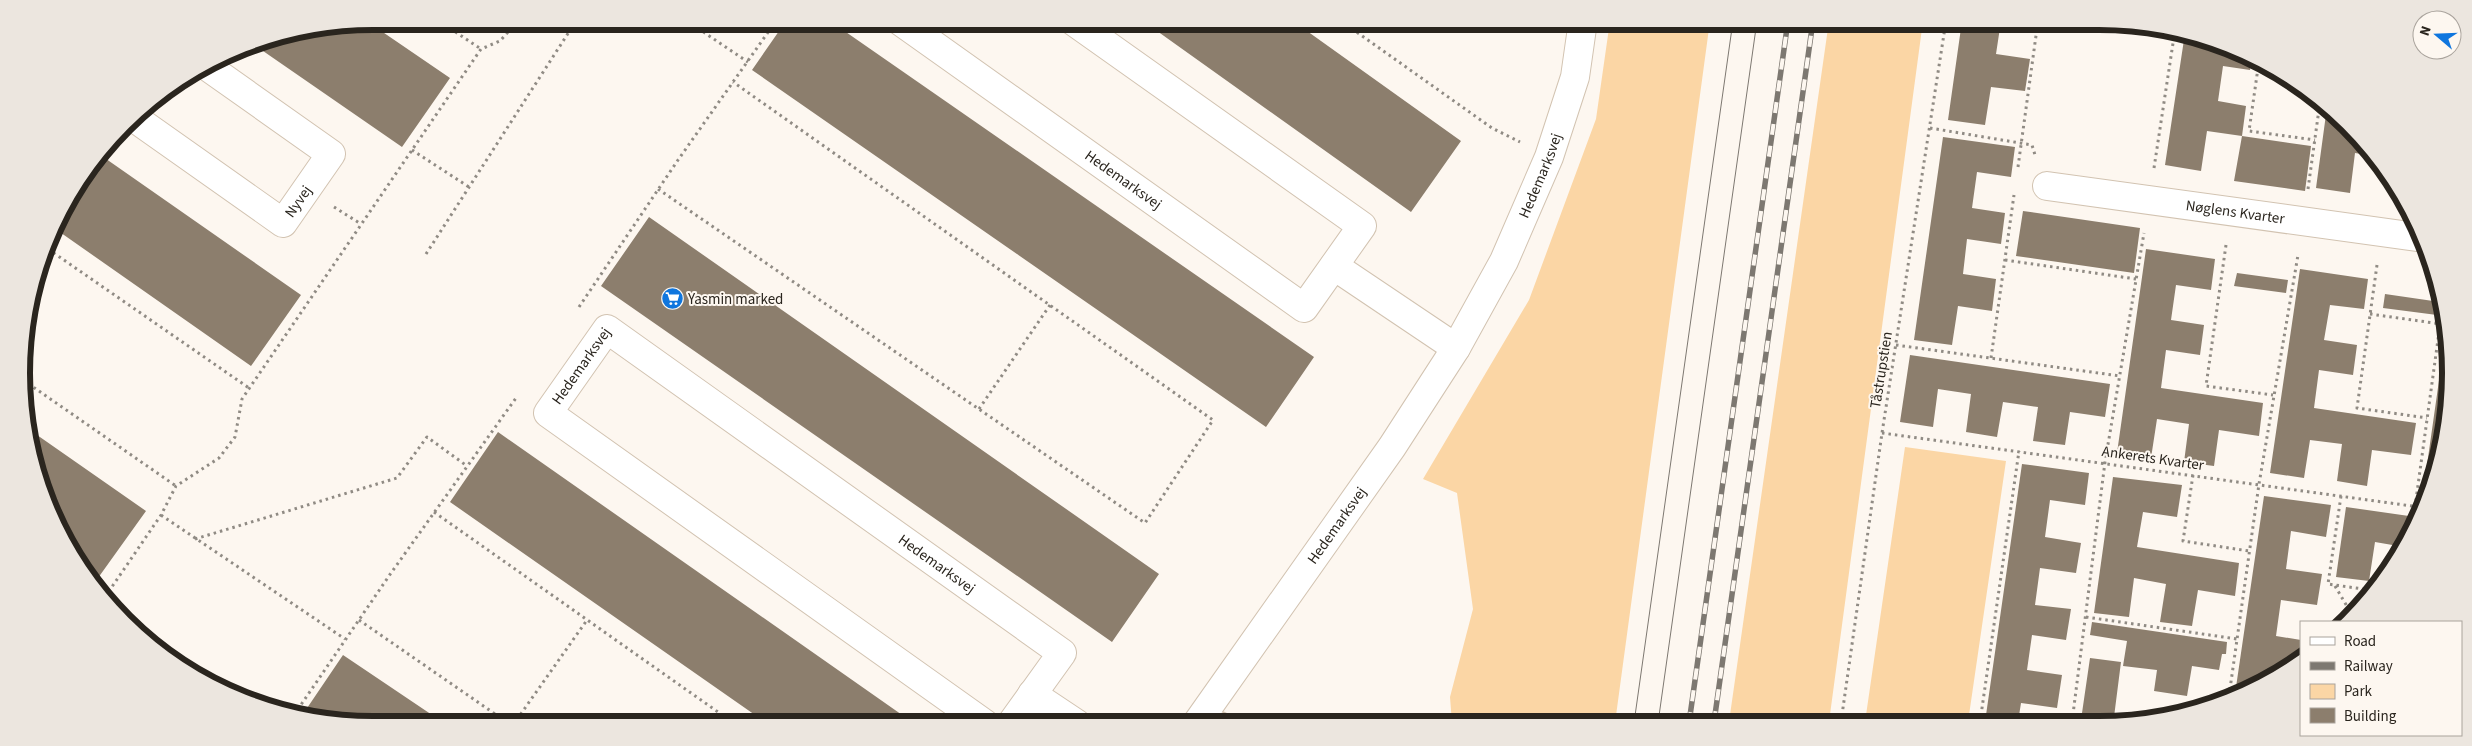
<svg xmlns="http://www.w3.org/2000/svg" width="2472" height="746" font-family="'Source Sans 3',sans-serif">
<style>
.green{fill:#fbd6a5}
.building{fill:#8c7e6d}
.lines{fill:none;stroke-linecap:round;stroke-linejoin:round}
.service-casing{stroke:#d2c3b1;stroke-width:24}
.minor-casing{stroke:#d2c3b1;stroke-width:30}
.tertiary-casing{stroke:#d2c3b1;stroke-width:30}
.path{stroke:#908b84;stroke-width:3;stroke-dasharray:2.5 4;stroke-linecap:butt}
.service{stroke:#fff;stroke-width:21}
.minor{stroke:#fff;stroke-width:28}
.tertiary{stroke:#fff;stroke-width:28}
.tram{stroke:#7d7871;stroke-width:1}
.rail-casing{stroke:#7d7871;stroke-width:5.5}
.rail{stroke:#fdf7f0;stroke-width:4;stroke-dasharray:11;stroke-linecap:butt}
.labels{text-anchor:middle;stroke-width:4;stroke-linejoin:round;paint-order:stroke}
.street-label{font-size:15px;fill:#2a251e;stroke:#fdf7f0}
.poi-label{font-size:15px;fill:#2a251e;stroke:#fdf7f0;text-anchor:start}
.rim{fill:none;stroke:#2a251e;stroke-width:6}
</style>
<rect width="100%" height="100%" fill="#fdf7f0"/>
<path class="green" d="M1610,21H1710L1615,723H1452L1450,697L1473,609L1457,493L1423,479L1529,300L1596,119Z
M1829,21H1923L1829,722H1729Z
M1905,447L2006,461L1968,722H1865Z"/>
<path class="building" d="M786,21H830L1314,357L1266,427L752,70Z
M1143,21H1293L1461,141L1411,212Z
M1962,21H2001L1996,54L2030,59L2025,91L1991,87L1985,125L1948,120Z
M2021,21H2035V24Z
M368,22L450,78L402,147L253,44L305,28Z
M2185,33L2234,48L2252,58L2250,70L2223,66L2218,101L2246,106L2242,136L2311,146L2305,191L2234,181L2242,136L2207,131L2201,171L2165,165Z
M2327,107L2348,124L2374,156L2355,153L2350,193L2316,188Z
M1943,137L2015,147L2011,177L1977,172L1972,208L2005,213L2001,244L1967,239L1963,274L1996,279L1992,311L1958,306L1952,345L1914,340Z
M99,154L301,295L251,366L54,228L58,217Z
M2023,211L2140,228L2134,273L2016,256Z
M649,217L1159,574L1112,642L601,286Z
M2146,249L2215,259L2211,290L2176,285L2171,320L2204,325L2200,355L2166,350L2161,388L2263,403L2259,436L2219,430L2214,466L2184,462L2189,424L2157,419L2151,458L2117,453Z
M2300,269L2368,279L2364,309L2330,305L2324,340L2357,345L2353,375L2319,370L2314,408L2416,423L2411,455L2372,450L2367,486L2337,481L2342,444L2310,440L2304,478L2270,473Z
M2237,273L2288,280L2286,293L2234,286Z
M2385,294L2440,302L2437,315L2383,308Z
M2446,331L2451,373L2444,442L2425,493H2423Z
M1910,355L2110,384L2105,417L2070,412L2065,445L2033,441L2038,407L2003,402L1997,437L1966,432L1971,394L1938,389L1933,427L1900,422Z
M27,428L146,511L98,578L81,567L57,528L33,464Z
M498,432L915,724H768L450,502Z
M2022,464L2089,473L2085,505L2050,500L2045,537L2081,543L2076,573L2040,568L2035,605L2071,609L2066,640L2032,635L2027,670L2062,675L2057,708L2021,703L2018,722H1985Z
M2113,477L2182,485L2177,517L2143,512L2137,547L2239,563L2235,596L2198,590L2192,626L2160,622L2166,584L2134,578L2129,617L2094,613Z
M2264,496L2331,505L2326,537L2291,531L2286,569L2322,574L2317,605L2281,600L2276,636L2301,640V658L2284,669L2274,667L2272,677L2254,689L2235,694Z
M2346,507L2416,517L2404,547L2375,542L2369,581L2336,577Z
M2092,622L2227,642L2226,654H2222L2219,670L2192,666L2187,696L2154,691L2157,670L2123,666L2127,641L2090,635Z
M343,655L447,725H373L301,717Z
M2090,658L2121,662L2114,717L2082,713Z"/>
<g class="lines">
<defs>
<path id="service" d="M1202,716L1220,723"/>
<g id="minor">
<path id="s1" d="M900,21L1304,308L1362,226L1073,21"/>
<path id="s2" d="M133,117L283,223L331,154L208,67"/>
<path id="s3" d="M2047,186L2424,238"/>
<path d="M1334,266L1456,348"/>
<path d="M1032,694L1077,724"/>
<path id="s4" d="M985,724L548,413L607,329L1062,653L1011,724"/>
</g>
<g id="tertiary">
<path id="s5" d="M1197,723L1392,447L1456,348L1504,261L1549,157L1575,77L1583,21"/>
</g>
</defs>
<use href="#service" class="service-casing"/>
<use href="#minor" class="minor-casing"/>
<use href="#tertiary" class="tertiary-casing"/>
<path class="path" d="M439,21L481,49
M687,21L748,62
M1341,21L1492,128L1520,142
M2259,61L2249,131L2315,140
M1930,128L2032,145L2035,155
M412,150L469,187
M2018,167L2038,21
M2154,168L2175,30
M658,189L1145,523L1213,420L733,82
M2308,189L2320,102
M334,207L361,224
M2226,245L2206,386L2273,395
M48,249L249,388
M426,254L576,21
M2005,260L2136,279
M2377,265L2357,408L2427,418
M579,307L678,160L776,21
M2370,314L2441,324
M1896,345L2120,376
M1991,358L2014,195
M23,380L176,486
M979,409L1050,305
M1882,433L2419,507
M2193,475L2183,541L2249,551
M2341,496L2328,584L2370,590
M2415,507L2443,303
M434,512L735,724
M161,515L345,639
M195,539L397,478L427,437L467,466
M2335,586L2351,613
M105,597L161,515L176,486L219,458L235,437L242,399L481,49L500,41L518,21
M2086,617L2237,639
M359,620L511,725
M2229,696L2259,484L2298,255
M294,715L391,573L516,398
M1841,722L1882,433L1946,21
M1980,722L2019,451
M2072,722L2105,462L2144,233
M513,725L587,620"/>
<use href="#service" class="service"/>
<use href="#minor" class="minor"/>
<use href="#tertiary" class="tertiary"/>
<path class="tram" d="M1634,723L1733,21
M1658,723L1757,21"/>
<defs>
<path id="rail" d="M1714,722L1813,21
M1689,723L1788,21"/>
</defs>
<use href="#rail" class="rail-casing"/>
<use href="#rail" class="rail"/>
</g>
<defs>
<symbol id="supermarket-disc" viewBox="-11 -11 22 22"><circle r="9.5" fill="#0f76de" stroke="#fdf7f0"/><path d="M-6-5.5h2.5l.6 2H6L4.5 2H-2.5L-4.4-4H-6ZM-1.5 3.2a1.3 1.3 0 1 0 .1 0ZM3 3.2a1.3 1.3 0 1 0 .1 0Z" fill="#fff"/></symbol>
</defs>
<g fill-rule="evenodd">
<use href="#supermarket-disc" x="660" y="286" width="25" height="25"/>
</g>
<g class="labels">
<g class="street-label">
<text dy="5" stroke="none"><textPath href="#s5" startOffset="648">Hedemarksvej</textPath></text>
<text dy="5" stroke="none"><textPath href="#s1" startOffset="274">Hedemarksvej</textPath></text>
<text dy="5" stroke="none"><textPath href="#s2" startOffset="210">Nyvej</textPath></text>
<text dy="5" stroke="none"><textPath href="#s3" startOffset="190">Nøglens Kvarter</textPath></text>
<text transform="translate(1881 370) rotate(-81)" y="5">Tåstrupstien</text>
<text dy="5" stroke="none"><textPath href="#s4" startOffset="594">Hedemarksvej</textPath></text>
<text transform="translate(2153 458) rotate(8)" y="5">Ankerets Kvarter</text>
<text dy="5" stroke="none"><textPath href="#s5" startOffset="242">Hedemarksvej</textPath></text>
<text dy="5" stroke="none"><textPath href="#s4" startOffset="1044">Hedemarksvej</textPath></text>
</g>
<g class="poi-label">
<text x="688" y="304">Yasmin marked</text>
</g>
</g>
<path d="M0 0H2472V746H0ZM373 30H2099A343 343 0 0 1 2442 373V373A343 343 0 0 1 2099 716H373A343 343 0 0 1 30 373V373A343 343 0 0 1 373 30Z" fill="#ece6df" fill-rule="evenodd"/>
<path class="rim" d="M373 30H2099A343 343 0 0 1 2442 373V373A343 343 0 0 1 2099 716H373A343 343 0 0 1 30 373V373A343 343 0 0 1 373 30Z"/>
<rect x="2300" y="621" width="162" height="115" fill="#fdf7f0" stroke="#a9a39c"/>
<rect x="2310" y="637" width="25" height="8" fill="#ffffff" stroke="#a9a39c"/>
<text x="2344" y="646" font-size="15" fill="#2a251e">Road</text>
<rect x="2310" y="662" width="25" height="8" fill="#7d7871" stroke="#a9a39c"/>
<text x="2344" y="671" font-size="15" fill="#2a251e">Railway</text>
<rect x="2310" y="684" width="25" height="15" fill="#fbd6a5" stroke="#a9a39c"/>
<text x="2344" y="696" font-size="15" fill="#2a251e">Park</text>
<rect x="2310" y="708" width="25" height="15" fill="#8c7e6d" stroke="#a9a39c"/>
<text x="2344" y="721" font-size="15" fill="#2a251e">Building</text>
<g transform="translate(2437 35) rotate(289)"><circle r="24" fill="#fdf7f0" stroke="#a9a39c"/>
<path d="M0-4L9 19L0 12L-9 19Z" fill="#0f76de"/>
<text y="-8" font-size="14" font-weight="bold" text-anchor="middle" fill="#2a251e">N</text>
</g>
</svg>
